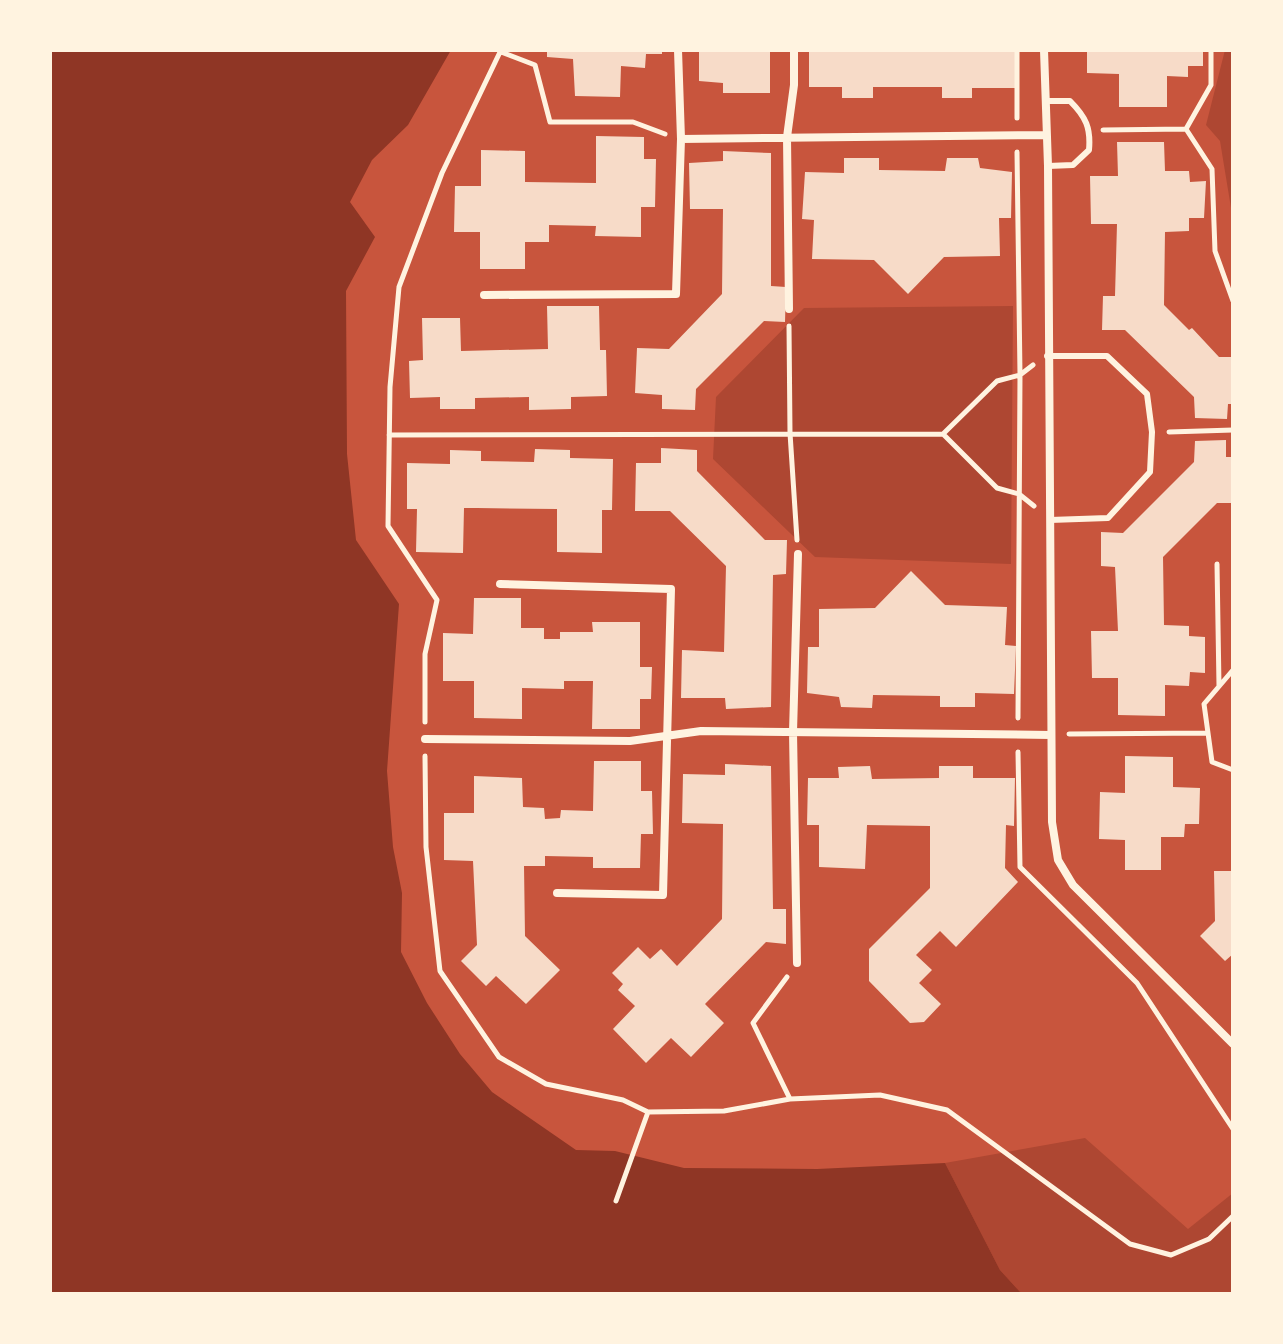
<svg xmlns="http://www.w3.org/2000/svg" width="1283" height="1344" font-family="'Roboto Condensed',sans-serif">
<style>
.green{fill:#ae4732}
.water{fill:#8f3625}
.building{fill:#f7dbc8}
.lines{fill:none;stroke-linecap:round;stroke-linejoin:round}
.path{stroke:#fff3e0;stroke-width:5}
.service{stroke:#fff3e0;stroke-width:6}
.minor{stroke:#fff3e0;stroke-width:8}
</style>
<rect width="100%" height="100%" fill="#c8553d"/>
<path class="green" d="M1225,50H1233V220L1220,141L1206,125Z
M1013,306L1011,564L815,557L713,459L716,397L804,308Z
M1085,1138L1188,1229L1233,1193V1294H1022L1000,1270L945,1163Z"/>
<path class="water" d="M50,50H451L408,125L372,160L350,202L375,237L346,291L347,454L356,540L399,604L387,771L393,847L402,893L401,952L427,1003L460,1054L492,1092L576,1150L615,1151L684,1168L817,1169L945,1163L1000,1270L1022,1294H50Z"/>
<path class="building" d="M547,50H662V54H646L645,68L621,66L620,97L575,96L573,59L547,57Z
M699,50H770V93H723V83L699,81Z
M809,50H1016V88H972V98H942V87H873V98H842V87H809Z
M1087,50H1203V66H1188V77L1167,76V107H1119V74L1087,73Z
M596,136L644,137V159H656L655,207H641V237L595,236L596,226L549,225V242H525V269H480V232H454L455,186H481V150L525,151V182L596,183Z
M1117,142H1164L1165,171H1189L1190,182L1206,181L1204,218H1189V231L1165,232L1164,305L1189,330L1192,328L1219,357H1233V404H1228L1227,419L1195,418L1194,397L1125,330H1102L1103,296H1115L1117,224H1091L1090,176H1118Z
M723,151L771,153V286L786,287L785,322L764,321L696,389L695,410L662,409V395L635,393L637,348L669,349L722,294L723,209H690L689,163L723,161Z
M844,158H879V170L945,171L947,158H978L980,168L1012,172L1011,218H999L1000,256L944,257L908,294L874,260L812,259L814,220L802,219L805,172L844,173Z
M547,306H599L600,350H606L607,396L571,397V409L529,410V397L475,398V409H440V397L410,398L409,361L423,360L422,318H460L461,351L548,349Z
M1226,440V457H1233V503H1217L1163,557L1164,625L1189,626V636L1205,637V673L1190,672L1189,686L1165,685V716L1118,715V678H1092L1091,631H1118L1115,567L1101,566V532L1123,533L1194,462L1195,441Z
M661,448L697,450V471L765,540H787L786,574L773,575L771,707L726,709L725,698H681L682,650L724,652L726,566L670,511H635L636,463H661Z
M535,449L570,450V458L613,459L612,510H602V553L557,552V509L477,508H464L463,553L416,552L417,509H407V463L450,464V450L481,451V461L534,462Z
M911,571L945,605L1007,607L1005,645L1016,646L1014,694L975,693V707H940V696L873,695L872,708L841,707L839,697L807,693L808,647H819V609L875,608Z
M474,598H521V628H544V639H560V632H593L592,622H640V667H652L651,699H640V729H592L593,681H564V689L522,688V719L474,718V681H443V633L473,634Z
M1125,756L1173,757V787L1200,788L1199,824H1185L1184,837H1161V870H1125V840L1099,839L1100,792L1125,793Z
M594,761H641V791H652L653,834H641L640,868H593V857L545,856V866H524L525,936L560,970L526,1004L496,976L486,986L461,961L477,945L473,861L444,860V813H474V776L522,778L523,807L544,808L545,819L560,818L561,810L593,811Z
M725,764L771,766L773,909H786V944L766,942L705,1004L724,1023L691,1057L671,1038L646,1063L613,1029L635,1006L618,990L623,984L612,973L638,947L650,959L661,949L677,966L722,919L723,824L682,823L683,774L725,775Z
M870,766L872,779L939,778V766H973V778H1015L1014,826L1006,825L1005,868L1018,882L956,947L940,931L916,955L932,970L919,983L941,1004L924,1022L910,1023L869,981V949L930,888V826L867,825L865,869L819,867V825H807L808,778H839L838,767Z
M1214,871H1233V954L1225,961L1200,936L1215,921Z"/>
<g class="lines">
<path class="path" d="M1211,50V85L1186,129L1212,169L1215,251L1233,301
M501,52L535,65L550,122H633L665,134
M1017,118V50
M1103,130L1186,129
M1017,152L1020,375L1018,718
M789,326L790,433L797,540
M1033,365L1020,375L997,381L943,434L997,488L1019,494L1034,506
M1169,432L1233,430
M389,435L943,434
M1217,564L1219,686
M1233,670L1204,704L1212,762L1233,770
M425,722V654L437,600L388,526L390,387L399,287L442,173L501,50
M1069,734L1208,733
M1018,752L1020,867L1137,983L1233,1129
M425,756L426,847L440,971L499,1057L546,1084L623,1100L648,1112L724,1111L790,1099L880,1095L947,1110L1130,1244L1171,1255L1209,1239L1233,1216
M787,977L753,1023L790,1099
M616,1201L648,1112"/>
<path class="service" d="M1046,101H1070C1086,117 1091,128 1089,150L1073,165L1048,166
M1047,356H1107L1147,394L1152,432L1150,472L1108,518L1050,520"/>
<path class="minor" d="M1044,50L1048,166L1052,822L1058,860L1073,885L1233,1044
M681,139L1046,135
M484,295L676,294L681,139L678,50
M789,309L787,137L794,85V50
M500,584L671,589L663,895L557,893
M425,739L630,741L701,731L1051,735
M797,963L793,732L798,554"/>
</g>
<rect width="1283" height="1344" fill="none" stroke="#fff3e0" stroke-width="104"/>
</svg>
